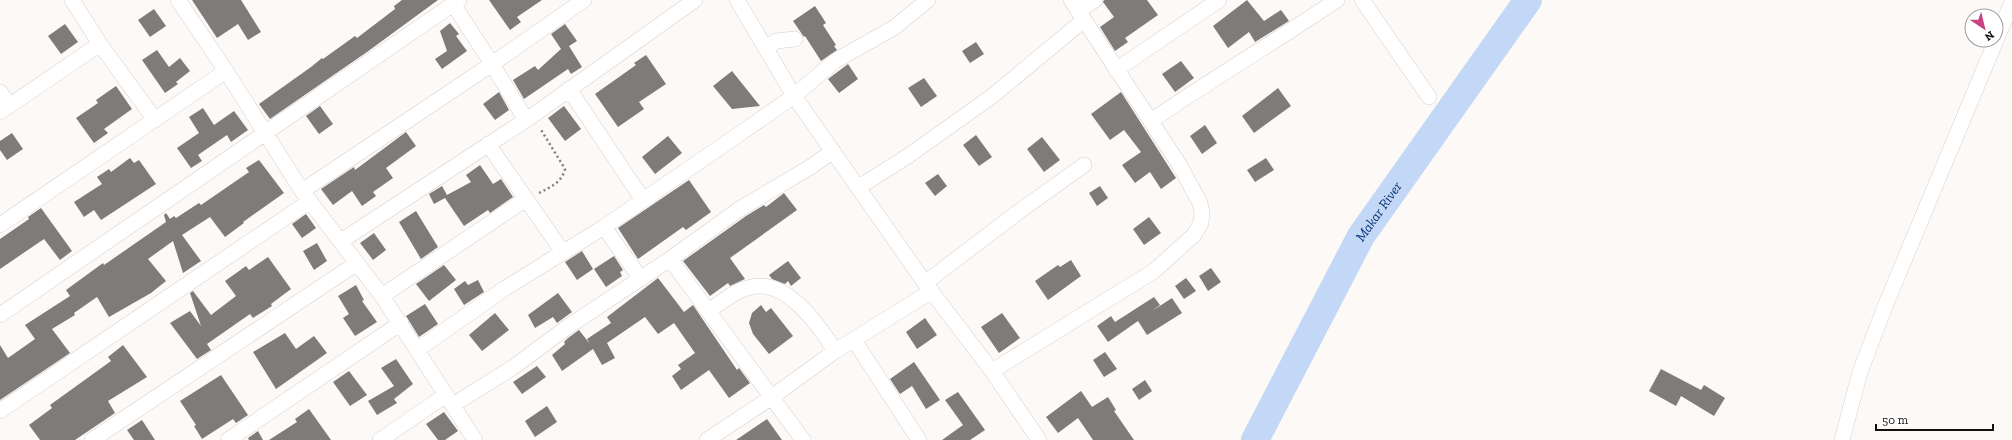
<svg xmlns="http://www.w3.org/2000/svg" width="2012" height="440" font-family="'Zilla Slab',serif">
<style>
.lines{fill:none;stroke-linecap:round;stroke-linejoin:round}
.river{stroke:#c3d7f6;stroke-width:28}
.building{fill:#7f7b79}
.street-casing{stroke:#d4d0ce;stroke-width:16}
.path{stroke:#838180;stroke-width:2.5;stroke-dasharray:2 3;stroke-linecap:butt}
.street{stroke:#fff;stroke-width:15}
.labels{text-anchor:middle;stroke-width:4;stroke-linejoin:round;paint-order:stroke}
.water-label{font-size:14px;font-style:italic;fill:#0b3678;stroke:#fff}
</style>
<rect width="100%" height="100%" fill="#fdf9f7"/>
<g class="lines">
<path class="river" id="s1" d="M1255,440L1361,236L1528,0"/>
</g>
<path class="building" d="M192,0H241L261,32L248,40L238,24L217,38Z
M402,0H438L367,52L270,119L259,104L311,67L322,58L323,59L355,36L357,38L395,9L394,6Z
M489,0H542L517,17L521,22L510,30Z
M1104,0H1147L1158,15L1125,38L1128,42L1115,51L1100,27L1114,17L1103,2Z
M1247,0L1264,21L1281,10L1289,21L1255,42L1249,32L1228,48L1213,26Z
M815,6L826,23L823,25L836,45L834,46L837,50L821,61L805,36L804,37L793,21Z
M154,9L166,26L150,37L138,20Z
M450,23L459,34L456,36L467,51L442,69L435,59L447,51L440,31Z
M65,24L78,42L61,54L48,36Z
M565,24L577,41L569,46L582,67L571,74L568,69L524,99L513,80L535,66L538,70L561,49L551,34Z
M976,42L984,54L970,63L962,51Z
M157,50L169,67L180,58L190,71L176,82L178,84L165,93L142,60Z
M646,55L666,84L639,102L644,109L618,127L595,94L636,65L634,63Z
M1181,61L1194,78L1175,92L1162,74Z
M848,64L858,79L839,93L828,79Z
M732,71L760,106L732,109L713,86Z
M924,78L937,96L921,107L908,88Z
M116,86L132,109L104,129L108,133L94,143L76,118L98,103L96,100Z
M1278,88L1291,106L1254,133L1242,116Z
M499,92L509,110L495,120L483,104Z
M1121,92L1176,178L1161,189L1150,172L1135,183L1122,165L1141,152L1124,130L1110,140L1091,114Z
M320,106L333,124L319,134L306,116Z
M564,106L581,129L565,141L548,118Z
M203,108L214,125L234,111L248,130L231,142L227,135L198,155L202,161L191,168L177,148L199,133L189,117Z
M1205,125L1217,143L1202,154L1190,136Z
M406,132L416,146L386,168L393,178L373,192L376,196L362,206L352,191L333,205L321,189L354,167L355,170Z
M12,133L23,149L7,160L0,150V141Z
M976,135L992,157L979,166L963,145Z
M668,136L682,153L655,174L642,157Z
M1042,137L1060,160L1044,172L1027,149Z
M130,158L134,163L139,160L156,184L101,220L94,210L84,217L74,202L102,184L97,177L109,169L111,172Z
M1266,158L1274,170L1255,182L1247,170Z
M259,160L284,193L243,222L244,223L225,237L210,217L182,235L201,261L183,273L173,241L148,259L166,281L151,293L109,317L97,297L74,313L75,315L52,329L70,353L0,400V345L8,358L35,339L25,325L70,296L66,290L103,263L104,265L166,222L164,215L166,213L170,219L174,216L176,218L199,203L201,205L249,172L246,168Z
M480,165L493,184L501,179L513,197L490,213L488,210L464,226L445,198L434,204L429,194L442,186L447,195L471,182L466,175Z
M938,174L947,186L935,196L925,183Z
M689,180L711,212L686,230L683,227L638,259L618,228Z
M1100,186L1108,198L1097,206L1089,193Z
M784,193L797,210L730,258L745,279L730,286L728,283L710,296L683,261L746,216L764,205L766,207Z
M41,208L72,251L60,260L44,239L0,269V239L29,219L28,217Z
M416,211L438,247L421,259L399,222Z
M306,214L316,228L302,238L292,224Z
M1149,217L1161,233L1144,245L1133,229Z
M374,233L386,250L373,260L360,243Z
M317,243L327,261L314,270L303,251Z
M582,251L593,269L577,280L565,262Z
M614,256L623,270L620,272L622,276L606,287L594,269Z
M268,257L291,289L271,304L272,306L253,318L250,314L207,344L211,350L197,359L170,323L190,311L201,326L190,293L193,291L211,315L236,296L225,281L246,266L249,270Z
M1071,260L1081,276L1048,300L1035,281L1058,265L1060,267Z
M788,261L801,278L791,286L788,281L785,284L772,279L769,275Z
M444,265L456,280L429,301L416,284Z
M1211,268L1221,282L1208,291L1199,276Z
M658,278L684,312L693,305L737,370L739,368L750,383L729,398L709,370L681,390L672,376L681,369L678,365L695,353L674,323L658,334L645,317L607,343L615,358L602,365L593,349L562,371L552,355L565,344L564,342L568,338L579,330L590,344L587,339L611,323L607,317Z
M1186,278L1196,291L1184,299L1175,286Z
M478,280L484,292L464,305L454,289L465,281L468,285Z
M356,285L364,300L362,301L377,322L355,336L343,318L349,314L338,296Z
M558,293L572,312L557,323L553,317L535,328L528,315Z
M1154,297L1160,305L1152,311L1172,298L1182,313L1147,335L1138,321L1108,342L1097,326L1111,316L1115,322Z
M425,304L438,324L419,337L406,316Z
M761,305L766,312L771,308L793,336L769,354L753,334L749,323L752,313Z
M495,313L509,330L482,351L469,335Z
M1002,313L1020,338L999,353L981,327Z
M925,318L937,335L917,349L906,332Z
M285,333L296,349L314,336L327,353L276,389L253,352Z
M123,345L147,377L108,401L115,413L75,440H40L29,425L52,408L50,405L111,361L108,357Z
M1105,352L1117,369L1104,377L1093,360Z
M396,359L413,384L394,399L397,403L377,415L368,401L394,386L381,368Z
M914,362L940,400L926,409L912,386L900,394L890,379Z
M537,366L546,377L522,394L513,382Z
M1661,369L1701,390L1704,385L1725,398L1714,416L1681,396L1676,406L1649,391Z
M349,371L367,395L350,406L333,382Z
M221,375L248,415L236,423L233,419L202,439L194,426L196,425L180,401Z
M1145,380L1152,391L1139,400L1132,389Z
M1081,391L1092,407L1108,397L1116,410L1114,411L1134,440H1093L1078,418L1058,433L1046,417Z
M958,392L985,430L970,440H942L963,425L945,400Z
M547,406L557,422L535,437L525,421Z
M309,409L331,440H269L297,422L295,419Z
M444,412L458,431L445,440H438L426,424Z
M767,419L782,440H736Z
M142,420L155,440H134L127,430Z
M258,431L263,440H249L248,438Z"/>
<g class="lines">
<defs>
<path id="street" d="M72,0L100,44L155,120
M178,0L226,71L302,191L382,296L475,440
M737,0L794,96L925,283L992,371L1039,440
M1362,0L1429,97
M453,4L492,64L526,120
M1078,11L1095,0
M766,48L776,41L795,39
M1116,70L1219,0
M569,89L643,200
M0,92L10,105
M0,112L100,44
M1151,121C1212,79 1276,41 1337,0
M488,144L562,251
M859,187L908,156L991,97L1084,20
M302,191L492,64L584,0
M0,225L226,71
M604,227L641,279
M341,241L532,116L695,0
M670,259L803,440
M925,283L1017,213L1084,165
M382,296L526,199
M709,311C724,300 742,285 761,286C792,287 820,327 835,351
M0,315L459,0
M854,340L919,440
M417,350L504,289L604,227L738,135L794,96L835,61L895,27L928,0
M992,371L1154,271L1194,235L1201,223L1202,213L1200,203L1179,164L1071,0
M453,405L515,366L566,328L670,259L738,210L812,166L833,151
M0,411L310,201
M92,440L357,263
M228,440L401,323
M380,440L446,395
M707,440L772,397L835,351L932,291
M1842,440L1860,372L1886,304L2012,2"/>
</defs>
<use href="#street" class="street-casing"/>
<path class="path" d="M539,193C551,187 562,182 565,169L540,128"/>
<use href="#street" class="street"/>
</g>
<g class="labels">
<g class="water-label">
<text dy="5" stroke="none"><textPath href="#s1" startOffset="260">Makar River</textPath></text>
</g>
</g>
<g transform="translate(1984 28) rotate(145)"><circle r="19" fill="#ffffff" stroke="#a09f9f"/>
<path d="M0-3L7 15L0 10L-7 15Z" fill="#c94282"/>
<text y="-6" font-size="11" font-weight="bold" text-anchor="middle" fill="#11100f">N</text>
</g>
<path d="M1876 424v6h117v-6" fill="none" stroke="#11100f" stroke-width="2"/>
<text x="1882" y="424" font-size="12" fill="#11100f" stroke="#ffffff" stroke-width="3" paint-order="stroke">50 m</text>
</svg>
